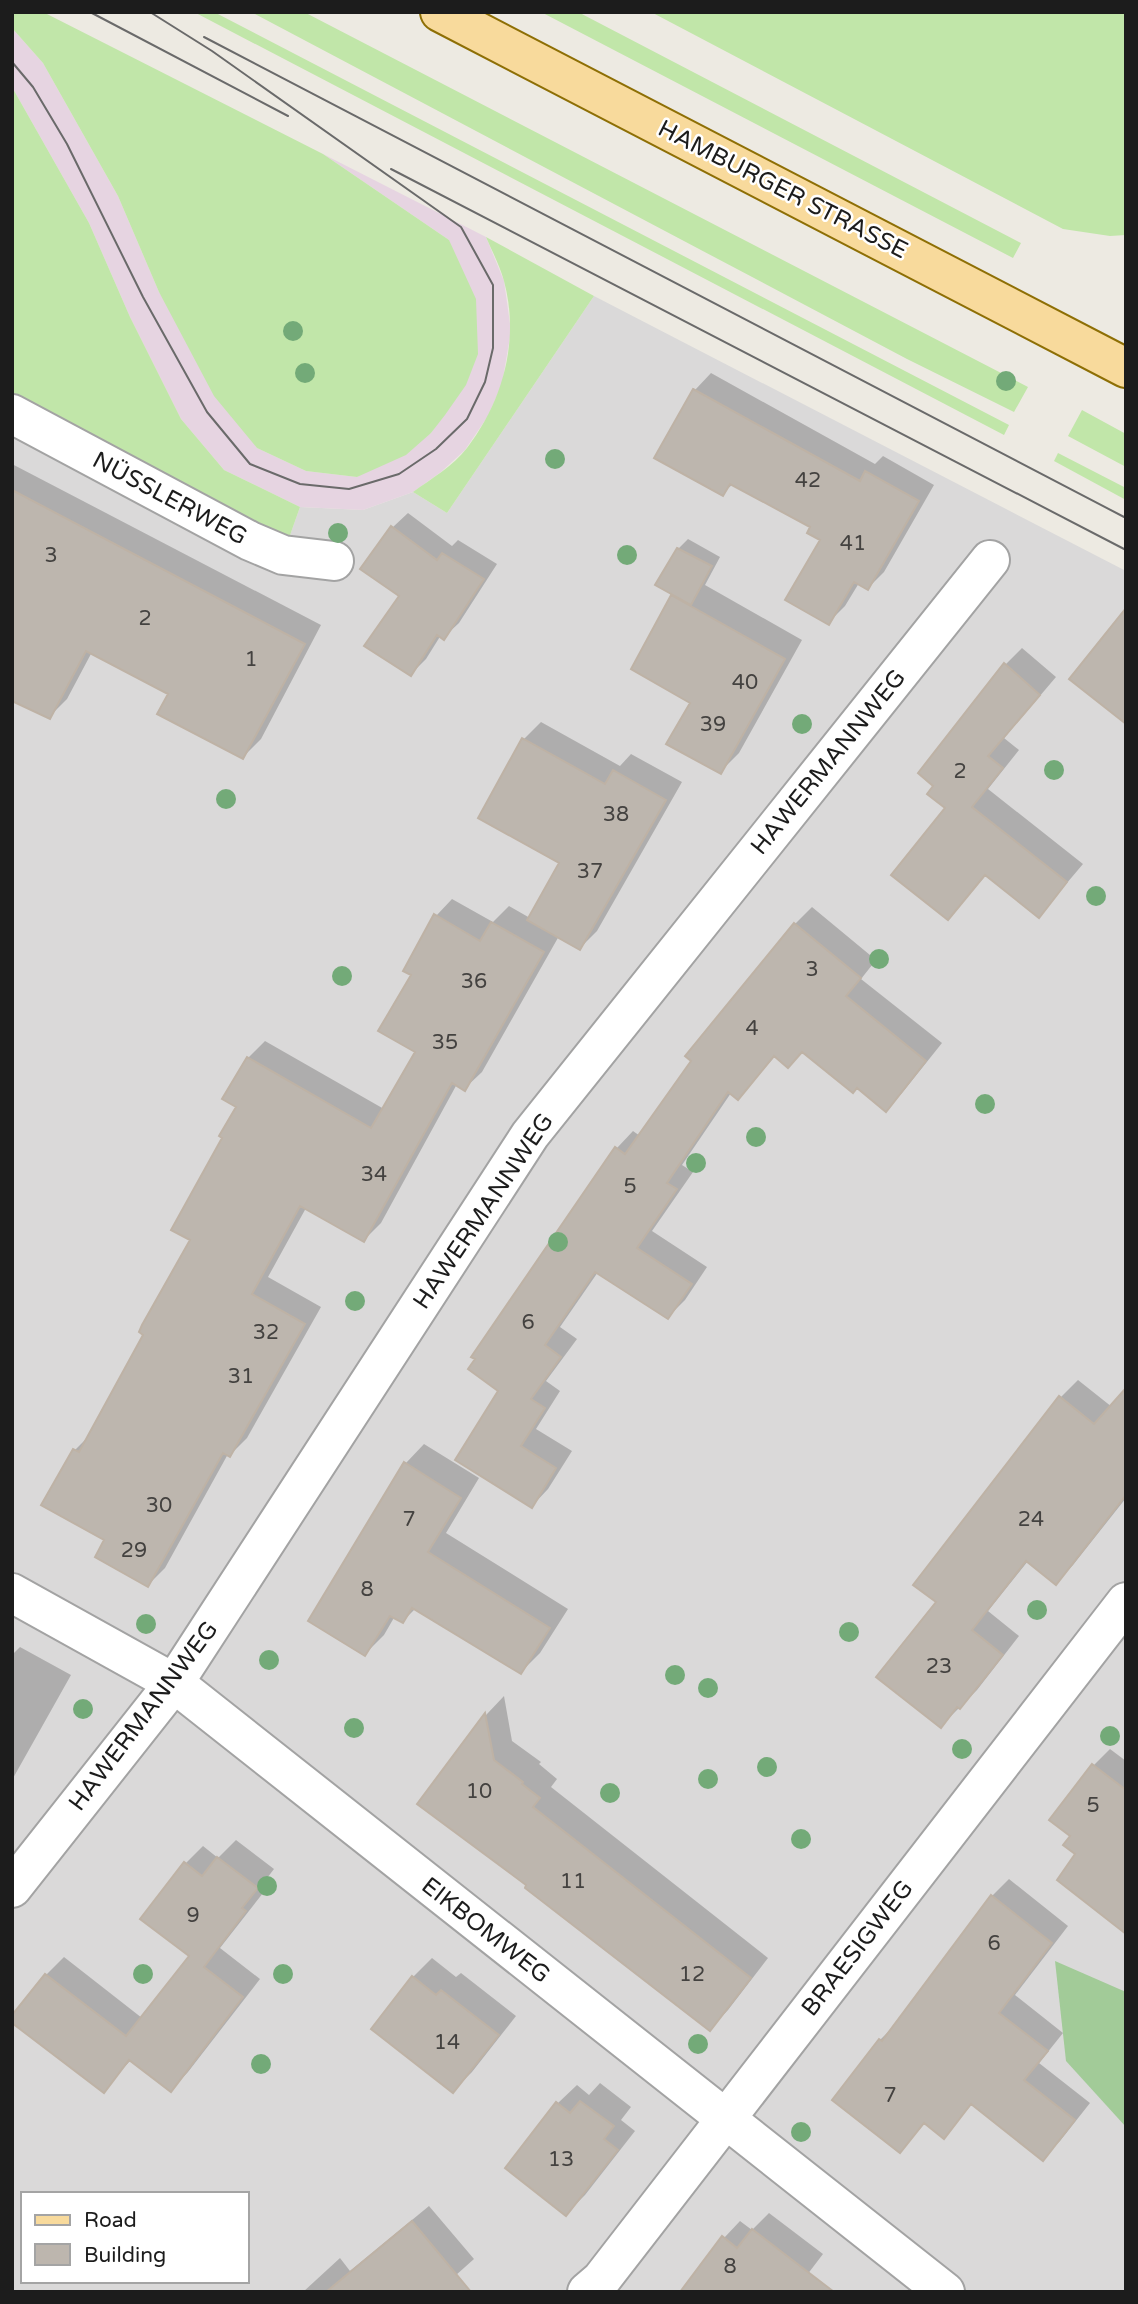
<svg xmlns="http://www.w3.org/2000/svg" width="1138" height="2304" font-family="'Varela Round',sans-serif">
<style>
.residential{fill:#dad9d9;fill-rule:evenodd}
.industrial{fill:#e6d4e1}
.grass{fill:#c1e6a9}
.forest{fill:#a2cb98}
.shadow{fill:#0003}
.building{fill:#bdb6ae;stroke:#beb2a5;stroke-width:2}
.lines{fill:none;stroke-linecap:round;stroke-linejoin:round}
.minor-casing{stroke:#a3a3a3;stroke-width:42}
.major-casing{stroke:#8e6f05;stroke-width:42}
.minor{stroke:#fff;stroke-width:38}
.major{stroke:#f8da9c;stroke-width:38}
.tram{stroke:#6a6a6a;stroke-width:2}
.tree{fill:#73aa78}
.labels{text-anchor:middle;stroke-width:5;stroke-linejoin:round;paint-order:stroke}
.number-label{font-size:21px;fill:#444240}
.street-label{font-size:24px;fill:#1c1c1c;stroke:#fff}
</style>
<rect width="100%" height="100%" fill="#edeae2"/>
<path class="residential" d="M594,296L1126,571V2292H12V414L283,555L300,507L363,510L413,492L447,513ZM23,2194H247V2281H23Z"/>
<path class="industrial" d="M12,28L43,63L118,196L159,292L257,448L306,471L357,477L431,433L466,384L449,240L323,154L486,237L504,281L511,331L502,384L488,416L465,450L441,472L413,492L363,510L300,507L224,470L181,419L130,317L89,223L12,87Z"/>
<path class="grass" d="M12,12H43L323,154L449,240L476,299L478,354L466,385L445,415L431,433L406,455L357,477L306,471L257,448L214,396L159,292L118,196L43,63L12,28Z
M194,12H214L1009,425L1004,435Z
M251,12H304L1028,387L1014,412L907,359Z
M541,12H578L1021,243L1013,258Z
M651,12H1126V235L1110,236L1063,229Z
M12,87L89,223L130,317L181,419L224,470L300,507L283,555L12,414Z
M486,237L594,296L447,513L413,492C431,479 453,466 467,448C503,401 520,340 504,281C500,266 492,251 486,237Z
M1082,410L1126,434V467L1068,436Z
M1058,453L1126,488V500L1054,461Z"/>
<path class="forest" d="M1055,1961L1126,1992V2127L1066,2061Z"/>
<path class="shadow" d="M711,373L875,464L883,456L934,485L884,572L868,588L859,583L845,606L828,623L822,540L812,526L733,484L723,493L657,457L695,390Z
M12,464L321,625L261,739L243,757L170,693L92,652L67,699L49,717L12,699Z
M408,513L452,546L458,540L497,564L459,623L444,637L441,635L426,659L411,674L402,595L363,569L393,527Z
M688,539L720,557L705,585L802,640L739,753L720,772L693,702L673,596L675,594L658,585L678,549Z
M1022,648L1056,677L1004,738L1019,750L988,789L1083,864L1039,916L987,874L948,918L947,808L1005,665Z
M541,722L620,766L631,754L682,782L597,931L580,948L559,936L482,1072L465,1088L457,1084L381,1223L364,1240L306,1208L268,1277L321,1307L247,1438L230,1455L228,1454L165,1568L148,1585L107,1539L44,1504L75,1450L92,1433L145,1334L192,1240L225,1138L239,1106L224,1098L248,1058L265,1041L384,1109L418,1051L413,975L436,916L452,899L493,922L509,906L530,918L562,862L524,739Z
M812,907L876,960L861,979L942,1043L902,1093L885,1110L857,1086L803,1050L776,1055L738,1098L731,1093L682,1165L693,1172L652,1231L707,1267L685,1300L668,1317L598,1272L560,1327L577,1339L546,1381L560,1391L536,1429L572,1451L548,1489L532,1506L501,1390L474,1357L617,1148L633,1131L640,1136L693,1061L687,1056L795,924Z
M1078,1380L1112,1407L1126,1391V1498L1073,1565L1056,1583L1028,1561L988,1611L1019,1636L977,1690L941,1726L938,1602L916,1585L1061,1397Z
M424,1444L479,1478L446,1533L568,1609L540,1653L521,1672L416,1608L403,1621L395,1616L384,1635L365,1654L406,1463Z
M20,1647L71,1675L12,1780V1655Z
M504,1696L512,1741L541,1762L539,1764L557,1779L551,1787L768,1958L728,2010L710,2029L529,1885L420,1803L487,1714Z
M1110,1749L1126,1761V1932L1073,1836L1051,1819L1094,1765Z
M236,1840L274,1869L258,1890L263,1893L220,1948L260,1979L188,2072L171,2090L131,2060L103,2090L12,2018L46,1975L64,1957L142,2018L191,1955L185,1864L203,1846L218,1858Z
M1009,1879L1068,1926L1015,1995L1063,2033L1039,2063L1090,2103L1060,2141L1043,2158L973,2103L944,2136L926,2122L900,2151L880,2040L897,2023L992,1896Z
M432,1958L456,1977L461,1973L516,2016L472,2072L453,2091L373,2029L413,1977Z
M600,2083L631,2107L621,2120L635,2131L585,2195L566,2214L558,2103L577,2085L589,2095Z
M429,2206L474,2259L437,2292H303L340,2258L350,2271Z
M769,2213L823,2254L794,2292H698L724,2238L740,2221L752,2230Z"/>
<path class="building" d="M693,389L860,481L865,471L919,501L868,590L854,582L829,625L785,600L820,540L807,533L810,527L730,484L723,496L654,458Z
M12,490L305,644L243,759L157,714L168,694L86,651L50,719L12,701Z
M391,526L437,560L442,553L484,579L444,640L437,635L411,676L364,646L399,596L360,569Z
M677,548L712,566L691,605L655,585Z
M671,595L785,659L721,774L666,744L690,703L631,669Z
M1126,608V724L1069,679Z
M1004,663L1040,695L988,756L1003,768L972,807L1067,882L1039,918L985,875L948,920L891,875L945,808L927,794L933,786L918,773Z
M522,738L605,784L613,770L666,800L580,950L527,920L559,863L478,818Z
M434,914L480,941L491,922L544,952L465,1091L452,1083L364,1242L300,1206L252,1294L305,1324L230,1457L223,1453L148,1587L95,1557L104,1540L41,1505L73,1449L79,1452L143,1335L139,1332L142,1325L190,1240L171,1230L222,1138L219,1136L236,1107L222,1099L247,1057L371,1128L415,1052L378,1031L411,975L403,971Z
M794,923L861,978L846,996L926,1061L886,1112L857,1088L853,1093L802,1052L788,1068L774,1056L738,1100L728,1092L667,1183L677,1189L637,1248L692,1284L668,1319L595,1272L545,1345L561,1357L531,1399L545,1408L521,1446L556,1468L532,1508L455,1460L498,1391L468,1369L475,1359L471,1357L615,1147L625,1154L691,1061L685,1056Z
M1126,1388V1495L1056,1585L1026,1561L972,1630L1003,1655L960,1709L957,1707L941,1728L876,1677L936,1602L913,1585L1059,1396L1094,1424Z
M404,1462L461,1498L428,1552L550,1628L521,1674L412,1608L403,1623L390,1616L365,1656L308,1621Z
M485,1713L494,1760L523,1782L522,1784L540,1798L533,1807L751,1978L710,2031L525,1888L526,1885L417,1804Z
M1092,1764L1126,1790V1934L1057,1880L1075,1854L1063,1845L1070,1836L1049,1820Z
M217,1857L258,1888L242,1908L246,1911L204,1967L243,1997L171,2092L129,2060L104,2093L12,2023V2015L45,1974L126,2036L189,1956L140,1919L184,1862L202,1876Z
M991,1895L1052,1943L999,2013L1048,2051L1024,2080L1075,2120L1043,2161L971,2104L944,2139L924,2123L900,2153L832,2100L879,2039L882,2041Z
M412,1976L436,1995L441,1990L499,2035L453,2093L371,2029Z
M580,2101L614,2126L604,2139L618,2150L566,2216L505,2168L556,2102L570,2113Z
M412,2221L471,2292H326Z
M752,2229L834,2292H680L722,2236L737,2248Z"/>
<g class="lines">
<defs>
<path id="minor" d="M12,414L250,541L283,555L334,561
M12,1593L174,1683L945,2292
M12,1888L174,1683L530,1135L990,560
M587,2292L601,2280L1126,1602"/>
<path id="major" d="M440,12L1126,368"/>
</defs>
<use href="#minor" class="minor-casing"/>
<use href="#major" class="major-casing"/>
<use href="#minor" class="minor"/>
<use href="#major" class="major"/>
<path class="tram" d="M90,12L288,116
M204,37L1126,518
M12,62L33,87L67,144L143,297L207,412L250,464L300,484L349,489L399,474L436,449L467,419L485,382L493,348V285L461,227L212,51L150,12
M391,169L1126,550"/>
</g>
<g class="tree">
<circle cx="293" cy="331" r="10"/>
<circle cx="305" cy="373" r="10"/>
<circle cx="1006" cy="381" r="10"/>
<circle cx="555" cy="459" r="10"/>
<circle cx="338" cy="533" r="10"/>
<circle cx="627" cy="555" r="10"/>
<circle cx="802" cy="724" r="10"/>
<circle cx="1054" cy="770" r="10"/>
<circle cx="226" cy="799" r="10"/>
<circle cx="1096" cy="896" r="10"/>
<circle cx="879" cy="959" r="10"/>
<circle cx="342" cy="976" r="10"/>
<circle cx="985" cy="1104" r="10"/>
<circle cx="756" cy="1137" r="10"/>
<circle cx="696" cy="1163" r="10"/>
<circle cx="558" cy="1242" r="10"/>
<circle cx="355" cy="1301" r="10"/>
<circle cx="1037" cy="1610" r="10"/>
<circle cx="146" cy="1624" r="10"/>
<circle cx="849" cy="1632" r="10"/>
<circle cx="269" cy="1660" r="10"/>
<circle cx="675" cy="1675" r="10"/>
<circle cx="708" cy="1688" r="10"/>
<circle cx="83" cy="1709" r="10"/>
<circle cx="354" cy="1728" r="10"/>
<circle cx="1110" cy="1736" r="10"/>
<circle cx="962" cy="1749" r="10"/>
<circle cx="767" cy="1767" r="10"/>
<circle cx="708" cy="1779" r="10"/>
<circle cx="610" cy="1793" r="10"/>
<circle cx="801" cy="1839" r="10"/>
<circle cx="267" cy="1886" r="10"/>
<circle cx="143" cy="1974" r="10"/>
<circle cx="283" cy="1974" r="10"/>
<circle cx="698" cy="2044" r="10"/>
<circle cx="261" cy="2064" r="10"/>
<circle cx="801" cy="2132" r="10"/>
</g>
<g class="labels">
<g class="number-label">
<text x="808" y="487">42</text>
<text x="853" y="550">41</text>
<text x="51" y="562">3</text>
<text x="145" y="625">2</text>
<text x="251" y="666">1</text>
<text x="745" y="689">40</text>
<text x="713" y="731">39</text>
<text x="960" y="778">2</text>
<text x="616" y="821">38</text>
<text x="590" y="878">37</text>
<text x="812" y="976">3</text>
<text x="474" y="988">36</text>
<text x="752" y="1035">4</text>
<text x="445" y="1049">35</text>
<text x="374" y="1181">34</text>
<text x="630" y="1193">5</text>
<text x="528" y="1329">6</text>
<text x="266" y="1339">32</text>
<text x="241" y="1383">31</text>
<text x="159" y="1512">30</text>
<text x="409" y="1526">7</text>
<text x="1031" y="1526">24</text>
<text x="134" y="1557">29</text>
<text x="367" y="1596">8</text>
<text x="939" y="1673">23</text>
<text x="479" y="1798">10</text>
<text x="1093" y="1812">5</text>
<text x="573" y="1888">11</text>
<text x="193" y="1922">9</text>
<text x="994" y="1950">6</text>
<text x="692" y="1981">12</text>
<text x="447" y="2049">14</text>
<text x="890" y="2102">7</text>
<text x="561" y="2166">13</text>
<text x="730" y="2273">8</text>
</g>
<g class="street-label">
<text transform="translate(783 189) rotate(27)" y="8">HAMBURGER STRASSE</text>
<text transform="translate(170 498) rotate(28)" y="8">NÜSSLERWEG</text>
<text transform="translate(828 762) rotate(-51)" y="8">HAWERMANNWEG</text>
<text transform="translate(483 1211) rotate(-56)" y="8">HAWERMANNWEG</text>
<text transform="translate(143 1716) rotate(-53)" y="8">HAWERMANNWEG</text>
<text transform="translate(486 1930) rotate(38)" y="8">EIKBOMWEG</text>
<text transform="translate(857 1948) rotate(-52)" y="8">BRAESIGWEG</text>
</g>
</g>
<rect width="1138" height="2304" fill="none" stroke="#1c1c1c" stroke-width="28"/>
<rect x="21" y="2192" width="228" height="91" fill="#ffffff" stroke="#a4a4a4" stroke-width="2"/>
<rect x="35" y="2215" width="35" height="10" fill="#f8da9c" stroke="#a4a4a4" stroke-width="2"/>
<text x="84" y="2227" font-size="21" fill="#1c1c1c">Road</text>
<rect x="35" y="2244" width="35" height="21" fill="#bdb6ae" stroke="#a4a4a4" stroke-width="2"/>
<text x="84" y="2262" font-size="21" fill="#1c1c1c">Building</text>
</svg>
